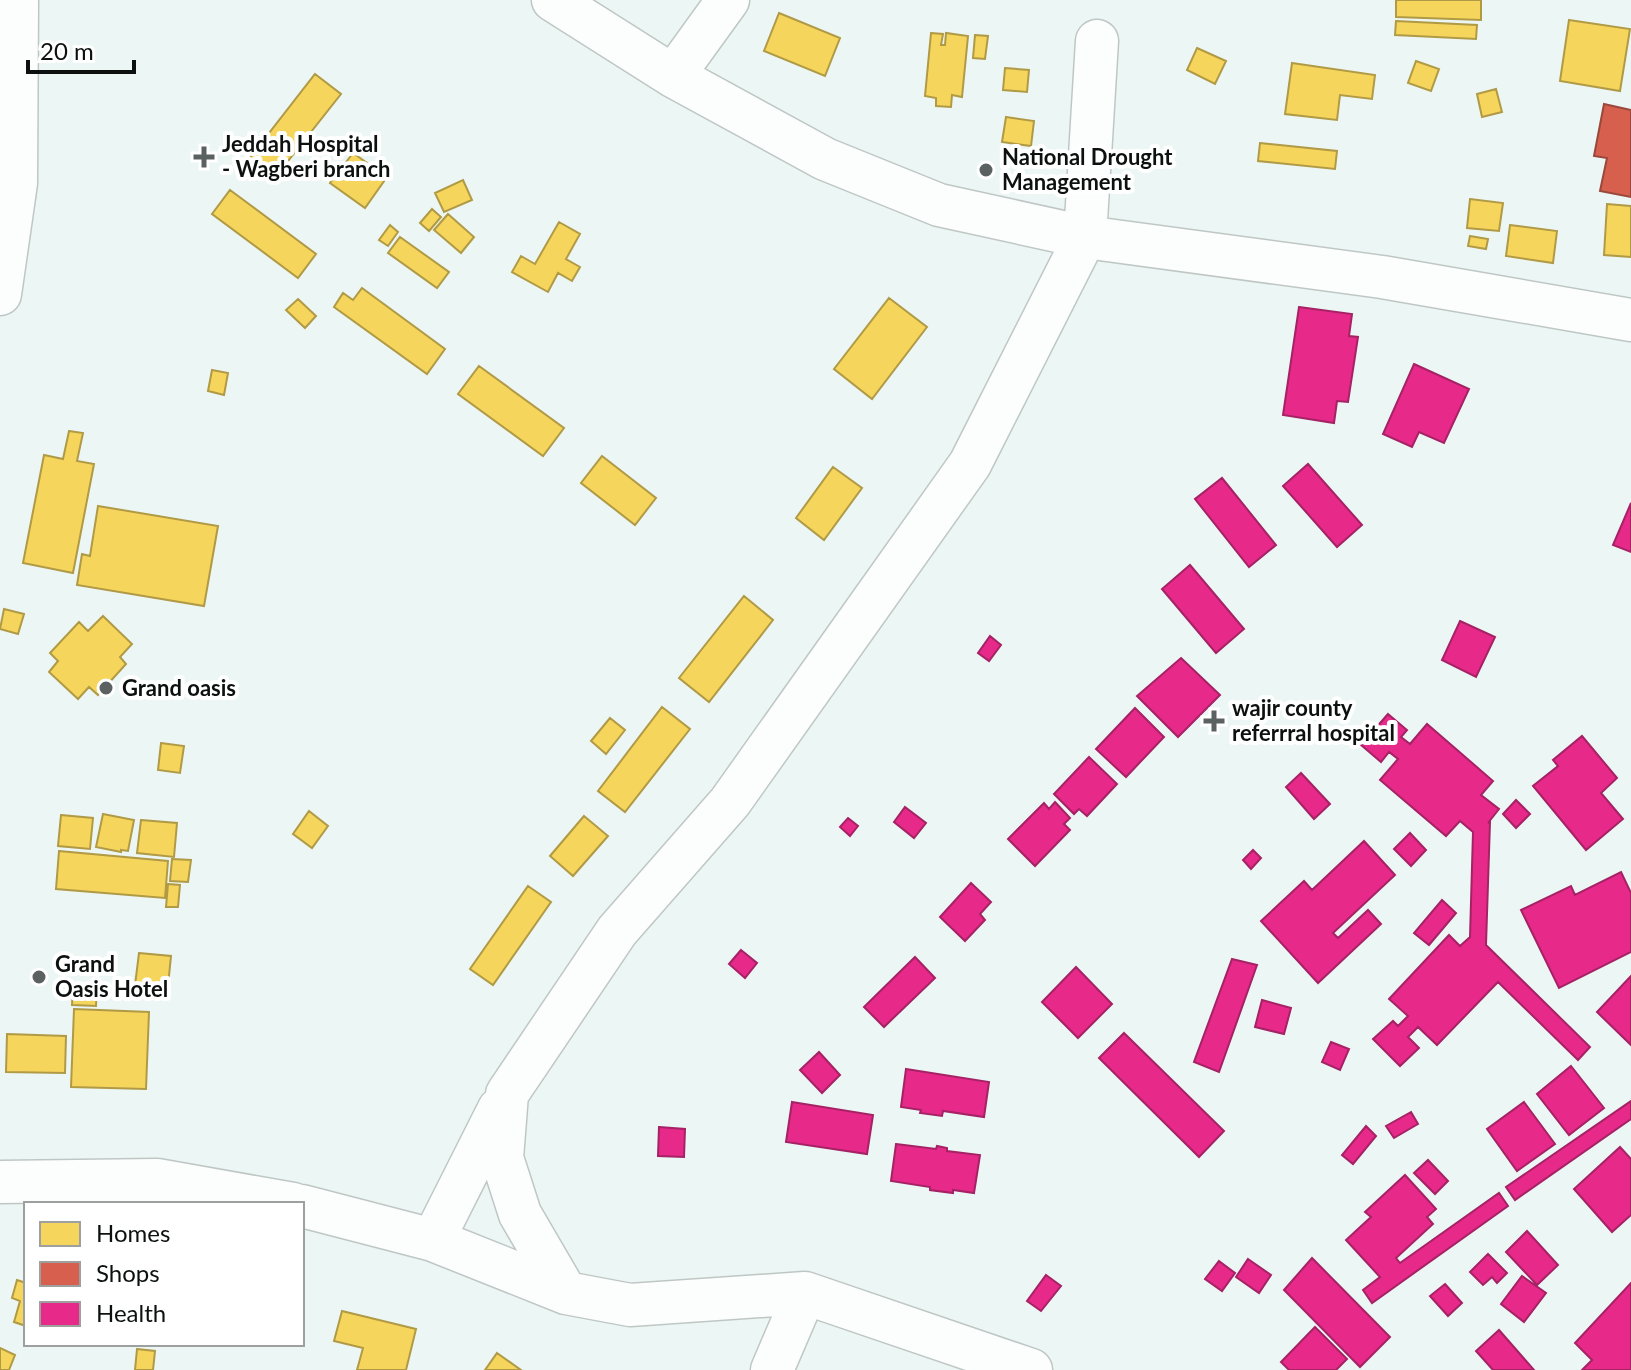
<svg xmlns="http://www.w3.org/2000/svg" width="1631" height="1370" font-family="Lato,sans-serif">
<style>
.homes{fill:#f6d55c;stroke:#b09a45;stroke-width:2}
.shops{fill:#d6604d;stroke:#99483b;stroke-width:2}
.health{fill:#e7298a;stroke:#a52265;stroke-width:2}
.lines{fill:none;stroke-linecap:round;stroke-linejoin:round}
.minor-casing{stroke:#bfc7c5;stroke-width:45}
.minor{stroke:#fcfefd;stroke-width:42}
.poi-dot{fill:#5a6160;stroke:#fff;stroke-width:3}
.labels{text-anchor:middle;stroke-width:8;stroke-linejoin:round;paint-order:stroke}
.poi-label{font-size:22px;font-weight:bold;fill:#0c1110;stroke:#fff;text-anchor:start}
</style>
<rect width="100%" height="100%" fill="#ecf6f4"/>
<path class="homes" d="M1396,0H1481V20L1396,17Z
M779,13L840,38L825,76L764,51Z
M1569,20L1630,29L1620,91L1560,81Z
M1396,21L1477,25L1476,39L1395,35Z
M931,33L943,34L941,45H945L946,33L968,36L962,97L952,95L951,107L936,106V98L925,96Z
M975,35L988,36L985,59L973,58Z
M1197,48L1226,61L1215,84L1187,70Z
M1416,61L1439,69L1431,91L1408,83Z
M1292,63L1375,75L1372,99L1340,95L1337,120L1285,114Z
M1005,68L1029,70L1027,92L1003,90Z
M315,74L341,94L273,180L248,160Z
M1496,89L1502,112L1482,117L1477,94Z
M1006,117L1034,121L1031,146L1002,142Z
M1260,143L1337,151L1335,169L1258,161Z
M353,153L387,177L365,208L330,183Z
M463,180L472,200L444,212L435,193Z
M230,190L316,254L298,278L212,214Z
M1470,199L1503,203L1499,231L1467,228Z
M1607,204L1631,206V257L1604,255Z
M432,209L441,217L429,231L420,223Z
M448,214L474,237L461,253L434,230Z
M559,222L580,234L566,259L580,267L572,281L558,273L548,292L512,272L521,256L535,264Z
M390,225L398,232L388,246L379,240Z
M1510,225L1557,231L1553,263L1506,256Z
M1470,236L1488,239L1486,249L1468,246Z
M400,237L449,272L437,288L388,253Z
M362,288L445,349L427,374L334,307L343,293L353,300Z
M889,298L927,327L872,399L834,369Z
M298,299L316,316L305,328L286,310Z
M479,366L564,428L543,456L458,394Z
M212,370L228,373L224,395L208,391Z
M69,431L83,433L77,461L94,464L73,573L23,563L44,455L63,459Z
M602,456L656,498L635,525L581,483Z
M833,467L862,488L824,540L796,518Z
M98,506L218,526L204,606L77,585L82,554L90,556Z
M744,596L773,620L709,702L679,678Z
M4,609L24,614L18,634L0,629Z
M103,616L132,644L120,657L126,664L98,695L89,687L78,699L49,672L58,661L50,653L79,622L88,631Z
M662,707L690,729L625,812L598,791Z
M610,718L625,730L606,754L591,741Z
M161,743L184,746L180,773L158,770Z
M309,811L328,826L312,848L293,834Z
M103,814L134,820L128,851L121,850V852L96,847Z
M61,815L93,818L90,849L58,846Z
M584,816L608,836L573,876L550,856Z
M141,820L177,823L174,857L137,853Z
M59,851L168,861L165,898L56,889Z
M172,859L191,860L188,882L170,881Z
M168,884L180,885L178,907H166Z
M528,886L551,902L493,985L470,969Z
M139,953L171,956L167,996L134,993Z
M73,984L97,986L96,1006L72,1005Z
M74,1009L149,1012L146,1089L71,1087Z
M7,1034L66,1036L65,1073L6,1072Z
M17,1280L26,1283V1326L14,1322L20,1301L12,1298Z
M342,1311L416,1329L406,1370H357L363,1348L334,1341Z
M0,1348L15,1355L9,1370H0Z
M137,1349L155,1351L153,1370H135Z
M497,1353L521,1370H485Z"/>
<path class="shops" d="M1604,104L1631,110V197L1600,191L1607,158L1594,156Z"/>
<path class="health" d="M1299,307L1352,314L1349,336L1358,337L1348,402L1337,401L1334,423L1283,415Z
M1414,364L1469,389L1444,443L1419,432L1412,447L1383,434Z
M1308,464L1362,525L1337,547L1283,486Z
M1222,478L1276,545L1249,567L1195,499Z
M1631,503V552L1613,545Z
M1190,565L1244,629L1216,653L1162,589Z
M1460,621L1495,637L1476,677L1442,660Z
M990,636L1001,645L989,661L978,653Z
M1181,658L1220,695L1178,737L1137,696Z
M1135,708L1164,737L1126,777L1096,749Z
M1388,714L1407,730L1401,737L1410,744L1427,724L1493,781L1481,795L1499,809L1488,823L1490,822L1486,945L1590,1047L1578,1060L1498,982L1437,1045L1418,1027L1408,1037L1419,1048L1400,1066L1373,1039L1393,1021L1398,1026L1408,1016L1389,999L1449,935L1460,946L1470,937L1473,832L1460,821L1446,836L1380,780L1398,759L1389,752L1381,762L1361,745Z
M1582,736L1617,778L1601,793L1623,819L1586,850L1533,786L1558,766L1553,760Z
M1089,757L1117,784L1087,816L1079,809L1074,814L1054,794Z
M1301,773L1330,804L1314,819L1286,787Z
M1516,800L1530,814L1516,828L1503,814Z
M1055,802L1070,818L1064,824L1070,830L1035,866L1008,839L1044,803L1049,809Z
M905,807L926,823L914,838L894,822Z
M848,818L858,826L850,836L840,827Z
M1410,833L1426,850L1411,866L1394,849Z
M1364,841L1395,875L1333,933L1338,938L1368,910L1381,924L1318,983L1261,921L1304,881L1312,890Z
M1253,850L1261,858L1251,869L1243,860Z
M1621,872L1631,893V952L1559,988L1521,910L1571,886L1575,895Z
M971,883L991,902L980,914L985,920L965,941L940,917Z
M1442,900L1456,913L1429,945L1414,933Z
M741,950L757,963L745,978L729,964Z
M915,957L935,978L884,1027L864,1007Z
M1232,959L1257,965L1219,1072L1194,1062Z
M1076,967L1112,1004L1078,1038L1042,1002Z
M1631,976V1045L1597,1012Z
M1262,1000L1291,1008L1284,1034L1255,1027Z
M1124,1033L1224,1131L1199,1157L1099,1058Z
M1331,1042L1349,1049L1340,1070L1322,1062Z
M819,1052L840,1075L822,1093L800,1070Z
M1571,1066L1604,1108L1569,1135L1537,1094Z
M906,1069L989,1082L984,1117L943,1111L942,1116L920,1113L921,1110L901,1107Z
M1631,1101V1119L1515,1200L1506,1187Z
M792,1102L873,1115L867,1154L786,1142Z
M1524,1102L1555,1144L1517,1171L1487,1129Z
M1411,1112L1418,1124L1394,1138L1386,1126Z
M1366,1126L1376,1136L1353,1164L1342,1155Z
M659,1127L685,1129L684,1157L658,1156Z
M896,1144L936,1149L937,1146L947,1148V1151L980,1155L974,1193L953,1190V1193L930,1190V1187L891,1181Z
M1620,1147L1631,1159V1215L1612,1232L1574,1189Z
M1428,1160L1448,1181L1435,1194L1414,1173Z
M1405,1175L1436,1209L1427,1217L1433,1224L1396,1258L1400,1263L1499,1193L1508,1206L1372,1303L1363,1290L1380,1277L1346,1240L1371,1217L1365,1212Z
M1527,1231L1558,1265L1537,1285L1506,1252Z
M1488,1254L1507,1273L1497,1283L1492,1277L1483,1285L1470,1272Z
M1312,1258L1390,1337L1360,1367L1284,1290Z
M1248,1259L1271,1275L1259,1293L1236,1277Z
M1219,1261L1235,1273L1222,1291L1205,1279Z
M1046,1275L1061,1286L1041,1311L1027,1301Z
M1522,1276L1546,1293L1524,1322L1501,1304Z
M1631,1283V1370H1582L1592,1360L1575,1343Z
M1445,1284L1462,1303L1448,1316L1430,1296Z
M1315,1327L1347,1359L1336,1370H1289L1281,1362Z
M1499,1330L1534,1370H1493L1476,1351Z"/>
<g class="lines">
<defs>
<path id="minor" d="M553,0L673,76L825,159L939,205L1085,237L1382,277L1631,320
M673,76L728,0
M0,294L16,183L17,0
M0,1182L157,1180L293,1204
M302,1206L433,1240L566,1293L630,1305L805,1293L1031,1370
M433,1240L499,1109
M566,1293L520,1214L502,1158L507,1094L617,931L730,802L970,464L1085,237L1097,41
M772,1370L805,1293"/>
</defs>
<use href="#minor" class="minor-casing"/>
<use href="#minor" class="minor"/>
</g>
<g class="poi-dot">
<path d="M200 145h8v8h8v8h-8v8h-8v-8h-8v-8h8z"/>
<circle cx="986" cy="170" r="8"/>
<circle cx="106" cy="688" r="8"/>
<path d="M1210 709h8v8h8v8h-8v8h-8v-8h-8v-8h8z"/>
<circle cx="39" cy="977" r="8"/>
</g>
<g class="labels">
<g class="poi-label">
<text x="222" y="152">Jeddah Hospital<tspan x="222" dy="25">- Wagberi branch</tspan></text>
<text x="1002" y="165">National Drought<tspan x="1002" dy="25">Management</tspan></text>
<text x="122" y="696">Grand oasis</text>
<text x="1232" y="716">wajir county<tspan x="1232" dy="25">referrral hospital</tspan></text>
<text x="55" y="972">Grand<tspan x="55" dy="25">Oasis Hotel</tspan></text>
</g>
</g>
<rect x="24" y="1202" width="280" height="144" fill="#ffffff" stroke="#9ea09f" stroke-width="2"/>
<rect x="40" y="1222" width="40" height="24" fill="#f6d55c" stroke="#9ea09f" stroke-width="2"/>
<text x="96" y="1242" font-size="24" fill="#0c1110">Homes</text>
<rect x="40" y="1262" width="40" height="24" fill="#d6604d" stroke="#9ea09f" stroke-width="2"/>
<text x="96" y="1282" font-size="24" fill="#0c1110">Shops</text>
<rect x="40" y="1302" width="40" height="24" fill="#e7298a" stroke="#9ea09f" stroke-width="2"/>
<text x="96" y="1322" font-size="24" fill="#0c1110">Health</text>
<path d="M28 60v12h106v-12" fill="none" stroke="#0c1110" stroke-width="4"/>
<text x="40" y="60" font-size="24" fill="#0c1110" stroke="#ffffff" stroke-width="6" paint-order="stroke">20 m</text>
</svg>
